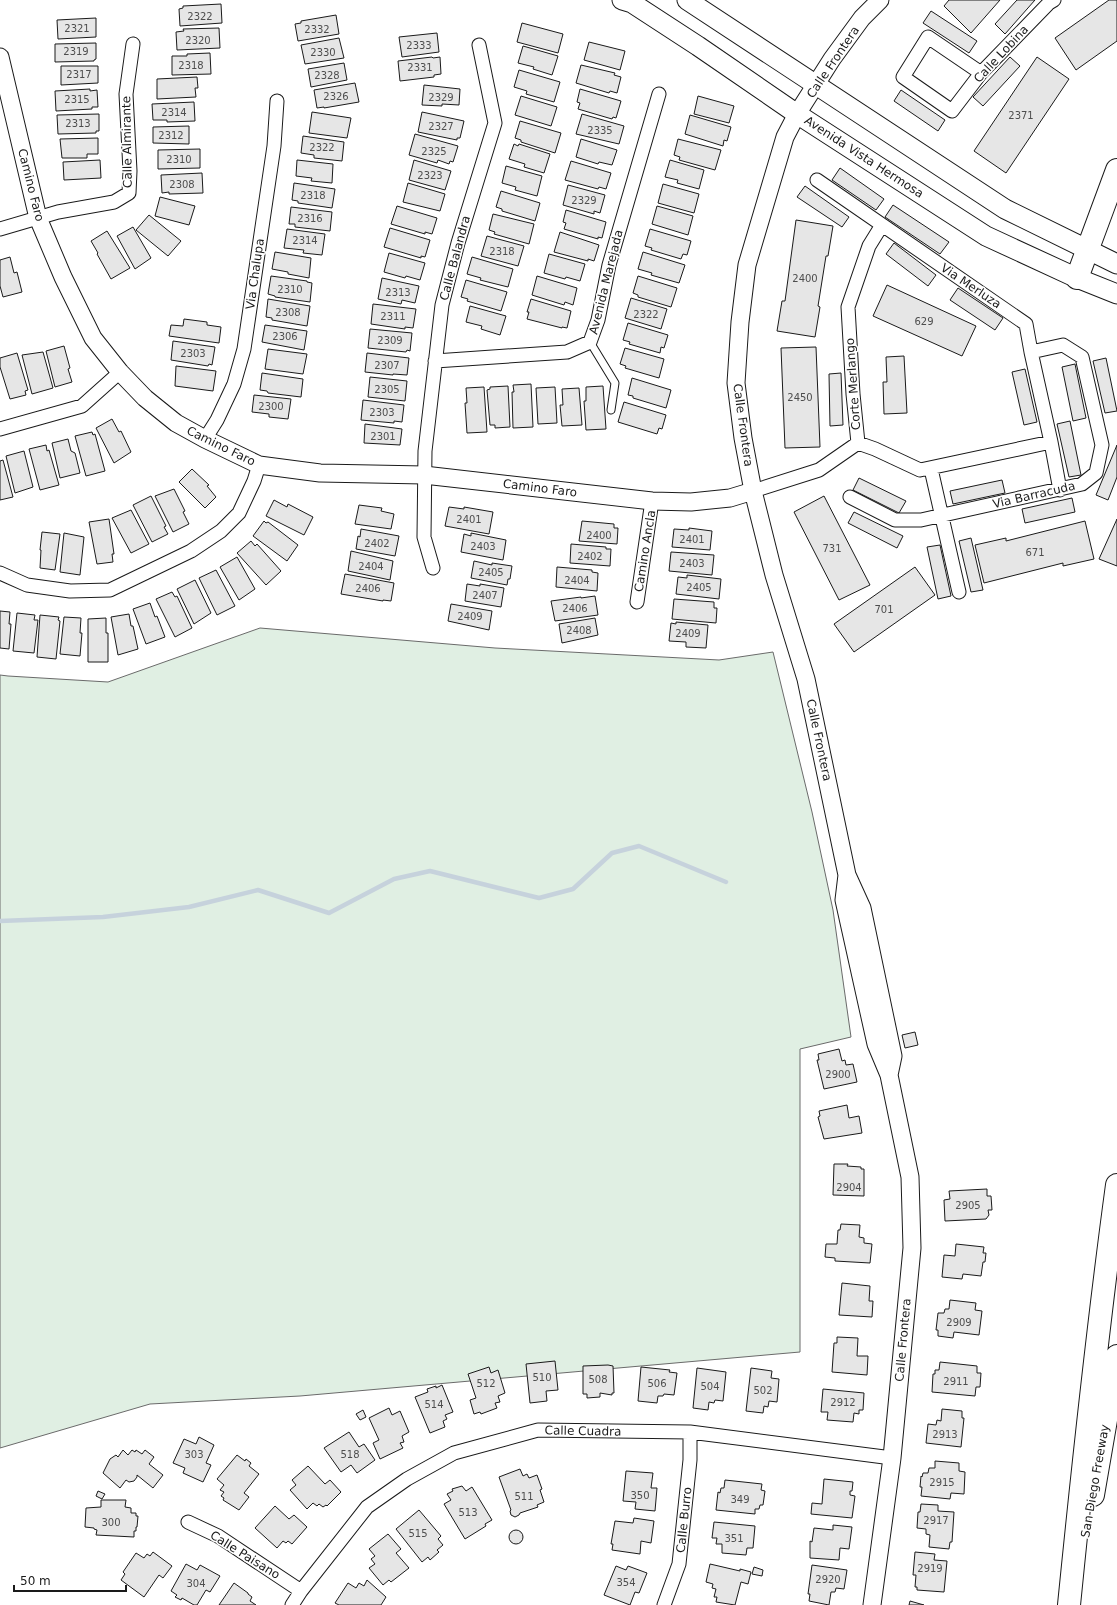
<svg xmlns="http://www.w3.org/2000/svg" width="1117" height="1605" font-family="'DejaVu Sans',sans-serif">
<style>
.green{fill:#e0efe3;stroke:#6a6a6a}
.lines{fill:none;stroke-linecap:round;stroke-linejoin:round}
.stream{stroke:#c6d2dc;stroke-width:4.5}
.building{fill:#e6e6e6;stroke:#1a1a1a}
.service-casing{stroke:#1a1a1a;stroke-width:9}
.minor-casing{stroke:#1a1a1a;stroke-width:15}
.tertiary-casing{stroke:#1a1a1a;stroke-width:19}
.secondary-casing{stroke:#1a1a1a;stroke-width:21}
.motorway-casing{stroke:#1a1a1a;stroke-width:24}
.service{stroke:#fff;stroke-width:7}
.minor{stroke:#fff;stroke-width:13}
.tertiary{stroke:#fff;stroke-width:17}
.secondary{stroke:#fff;stroke-width:19}
.motorway{stroke:#fff;stroke-width:22}
.labels{text-anchor:middle;stroke-width:3;stroke-linejoin:round;paint-order:stroke}
.number-label{font-size:10px;fill:#4d4d4d}
.street-label{font-size:12px;fill:#1a1a1a;stroke:#fff}
</style>
<rect width="100%" height="100%" fill="#fff"/>
<path class="green" d="M260,628L495,648L719,660L773,652L812,812L833,910L851,1037L800,1049V1352L300,1396L150,1404L0,1448V675L8,676L108,682Z"/>
<g class="lines">
<path class="stream" d="M0,921L103,917L189,907L258,890L329,913L394,879L430,871L539,898L573,889L612,853L639,846L726,882"/>
</g>
<path class="building" d="M949,0H1000L971,33L944,6Z
M1017,0H1035L1005,34L995,24Z
M1109,0H1117V41L1076,70L1055,38Z
M221,4L222,23L180,26L179,9L183,8V6Z
M931,11L977,41L969,53L923,23Z
M336,15L339,34L298,41L295,24L301,23V21Z
M96,18V37L58,39L57,20Z
M522,23L563,34L558,53L517,42Z
M219,28L220,48L177,50L176,32L184,31L183,29Z
M437,33L439,52L402,57L399,37Z
M339,38L344,58L305,64L301,45Z
M589,42L625,51L620,70L584,60Z
M96,43V59L94,60V61L55,62V44Z
M523,46L558,56L552,75L533,69L534,67L518,63Z
M210,53L211,74L172,75V56H187V54Z
M432,57L433,58L440,57L441,74L434,75V77L400,81L398,61Z
M1010,57L1020,66L983,106L973,97Z
M1037,57L1069,79L1006,173L974,151Z
M344,63L347,80L311,87L308,69Z
M581,65L615,73L614,75L621,77L617,93L610,91L609,93L576,83Z
M61,66H98V83L61,85Z
M519,70L560,82L554,102L526,94L527,91L514,87Z
M197,77L198,88H195L196,97L157,99V79Z
M355,83L359,102L324,108V107L317,108L314,90Z
M424,85L460,89L459,105L442,104V106L422,105Z
M90,89V91L97,90L98,107H92V109L56,111L55,91Z
M580,89L621,101L616,118L613,117L612,119L578,109L580,103L577,102Z
M901,90L945,120L938,131L894,101Z
M521,96L557,107L551,126L515,115Z
M698,96L734,106L729,123L694,114Z
M194,102L195,121L167,122V120H153L152,104Z
M312,112L351,118L347,138L309,133Z
M422,112L464,121L460,138H457V140L418,132Z
M99,114V131H96V133L58,134L57,115Z
M582,114L624,126L619,144L576,134Z
M690,115L731,127L727,141L724,140L723,146L685,134Z
M520,121L561,133L555,153L521,142V140L515,138Z
M189,126V144L153,143V127Z
M415,134L458,146L453,162L450,161L449,164L438,160L437,163L409,155Z
M303,136L344,142L342,161L314,158V155L301,153Z
M98,138V154H87V158H62L60,139Z
M581,139L617,150L612,165L599,162L598,164L576,157Z
M678,139L721,150L715,170L679,160L680,157L674,155Z
M514,144L518,146L519,144L550,154L544,173L524,167L525,164L509,159Z
M200,149V168L158,169V150Z
M100,160L101,178L64,180L63,162Z
M297,160L333,164L332,183L311,181L312,178L296,176Z
M414,160L451,171L445,190L409,180Z
M670,160L704,170L699,189L677,183L678,180L665,177Z
M571,161L611,173L606,189L599,187L598,189L565,180Z
M506,166L542,176L537,196L515,190L516,187L502,183Z
M840,168L884,199L876,210L832,180Z
M202,173L203,193L169,194V192L162,193L161,175Z
M294,183L335,189L332,208L298,203V201L292,200Z
M408,183L445,194L440,211L403,202Z
M663,184L699,194L694,213L658,203Z
M568,185L605,195L600,213L594,211V214L563,205Z
M805,186L849,217L842,227L797,197Z
M501,191L540,203L535,221L502,211V209L496,207Z
M160,197L195,206L189,225L155,216Z
M893,205L949,242L940,254L885,217Z
M397,206L437,218L432,234L425,232V234L391,224Z
M657,206L693,216L688,235L652,224Z
M291,207L332,212L330,231L295,227V224H289Z
M566,210L606,222L602,238L598,237V239L564,229L566,223L563,222Z
M493,214L534,224L529,244L494,234L495,232L489,230Z
M149,215L181,241L168,256L136,230Z
M796,220L833,226L828,256H826L818,306L820,307L815,337L777,331L782,301H785Z
M133,227L151,258L135,269L117,236Z
M390,228L430,240L425,257L421,256V258L384,247Z
M287,229L325,234L322,255L303,253L304,250L284,248Z
M650,229L691,241L687,255L683,254L681,259L651,250L652,248L645,246Z
M107,231L130,268L111,279L97,254L98,253L91,241Z
M560,232L599,245L594,261L588,259V261L554,252Z
M487,236L524,246L518,266L481,256Z
M894,243L936,275L928,286L886,254Z
M275,252L311,258L309,278L288,274V272L272,269Z
M643,252L685,265L679,283L651,275L652,273L638,269Z
M389,253L425,263L420,280L406,276L405,278L384,272Z
M549,254L585,264L580,281L566,277L565,279L544,273Z
M10,257L14,273L17,272L22,292L3,297L0,286V260Z
M472,257L513,269L508,287L480,280L481,278L467,274Z
M271,276L307,281V282L312,283L310,302L275,297V296L268,294Z
M537,276L577,288L573,305L565,302L564,305L532,295Z
M638,276L677,288L671,307L638,297V295L633,293Z
M382,278L419,286L415,303L402,300L401,304L378,299Z
M466,280L507,292L501,311L467,301L468,299L461,297Z
M887,285L976,326L962,356L873,316Z
M958,288L1003,318L995,330L950,300Z
M631,298L667,309L661,329L625,318Z
M268,299L310,306L307,326L272,320V318L266,317Z
M531,299L571,311L567,328L562,327V328L527,319L529,312H527Z
M373,304L416,309L413,328L405,327V329L371,324Z
M470,306L506,316L500,335L481,329L482,326L466,322Z
M184,319L207,322V325L221,327L219,343L169,336L171,325L183,326Z
M628,323L668,335L664,348L661,347L660,353L629,344L630,342L623,340Z
M265,325L307,331L304,350L262,342Z
M370,329L412,333L410,351L407,350L406,352L368,348Z
M173,341L215,347L212,365L209,364L208,366L171,360Z
M64,346L70,368L68,369L72,382L55,387L46,351Z
M816,347L820,447L785,448L781,348Z
M625,348L664,359L659,378L625,368L626,366L620,364Z
M268,349L307,354L303,374L265,369Z
M43,352L53,388L32,394L22,355Z
M17,353L28,390L25,391L26,395L10,399L0,367V358Z
M367,353L409,358L407,375L393,374V375L365,372Z
M904,356L907,413L884,414L883,382H887L886,357Z
M1106,358L1117,411L1105,413L1093,361Z
M1075,364L1086,418L1073,421L1062,367Z
M176,366L216,371L213,391L175,386Z
M1025,369L1037,422L1024,425L1012,372Z
M262,373L303,379L301,397L268,393L267,391L260,390Z
M841,373L843,425L830,426L829,374Z
M370,377L407,381L405,401L368,397Z
M632,378L671,390L666,408L633,398V396L628,395Z
M531,384L533,427L513,428L512,392H514L513,385Z
M508,386L510,427L495,428V425H490L487,390L490,389V387Z
M603,386L606,429L586,430L584,401H586V387Z
M484,387L487,432L467,433L465,403H467L466,388Z
M555,387L557,423L538,424L536,388Z
M579,388L582,425L562,426L560,405H563L562,389Z
M254,395L291,399L288,419L269,417V414L252,412Z
M363,400L404,405L402,422L394,421V423L361,420Z
M624,402L666,415L662,429L659,428L657,434L618,422Z
M112,419L119,432L121,431L131,452L114,463L96,428Z
M1070,421L1081,475L1069,477L1057,424Z
M365,424L402,429L400,445L364,443Z
M92,432L93,435L95,434L105,471L86,476L75,436Z
M68,439L71,451L75,453L80,473L60,478L52,443Z
M46,445L47,451L49,450L59,485L40,490L29,449Z
M1117,445V477L1108,500L1096,495Z
M24,451L33,487L15,493L6,456Z
M3,460L13,497L0,500V461Z
M192,469L209,485L207,486L216,497L205,508L179,482Z
M859,478L906,501L899,513L853,490Z
M1002,480L1005,493L953,504L950,491Z
M174,489L185,511L183,512L189,524L173,532L155,496Z
M151,496L166,526L164,527L168,534L152,542L133,505Z
M824,496L870,585L839,600L794,512Z
M1072,498L1075,512L1025,523L1022,509Z
M274,500L287,507L288,504L313,517L304,535L266,516Z
M359,505L382,508L381,511L394,514L391,529L355,524Z
M449,507L464,509V507L493,512L489,534L445,526Z
M131,510L149,544L131,553L112,518Z
M854,512L903,536L897,548L848,523Z
M109,519L114,554H112L113,562L97,564L89,522Z
M1117,519V566L1099,559Z
M264,521L266,523L268,522L298,545L287,561L253,536Z
M582,521L614,524V528H618L617,544L579,541Z
M1085,521L1094,559L1063,566V563L984,583L975,545L1006,538V541Z
M689,528L712,531L710,550L672,547L674,529L689,530Z
M361,529L399,536L395,556L356,549L358,536L360,537Z
M42,532L60,534L55,570L40,568L41,550H40Z
M64,533L84,537L80,575L60,572Z
M471,533L506,540L503,560L461,552L464,534L471,536Z
M971,538L983,590L971,592L959,541Z
M251,541L255,546L257,544L281,571L266,585L237,553Z
M571,544L606,547V549H611L610,566L570,563Z
M940,545L951,596L938,599L927,547Z
M351,551L393,561L390,580L348,571Z
M671,552L714,555L712,575L669,571Z
M237,557L255,589L239,600L220,567Z
M474,561L492,565V563L512,566L510,579H508L507,585L471,578Z
M557,567L592,570V572L598,573L597,591L556,587Z
M915,567L935,595L854,652L834,624Z
M216,570L235,606L217,615L199,578Z
M345,574L394,583L391,601L383,600V601L341,594Z
M687,575L721,579L719,599L676,594L678,577L687,578Z
M195,580L211,613L194,624L177,589Z
M467,584L480,586V584L504,588L501,607L465,601Z
M172,592L175,597L177,596L192,628L175,637L156,599Z
M595,596L598,615L555,621L551,601L581,597V598Z
M674,599L714,602V608H717L716,623L672,619Z
M150,603L155,617L157,616L165,637L146,644L133,609Z
M451,604L492,611L489,630L448,621Z
M0,611L10,612L9,624H11L9,649L0,648Z
M17,613L35,615L34,620H38L34,653L13,651Z
M129,614L131,626H133L138,649L118,655L111,617Z
M40,615L59,617L58,620L60,621L56,659L37,657Z
M64,617L81,618L80,633H82L80,656L60,654Z
M106,618V633H108V662H88V619Z
M595,618L598,635L562,643L559,624Z
M676,622L708,625L706,648L686,647V642L669,641L671,623L676,624Z
M915,1032L918,1045L905,1048L902,1035Z
M839,1049L842,1061L845,1060L846,1065L853,1064L857,1082L824,1089L817,1060H819L818,1054Z
M847,1105L849,1118L859,1116L862,1133L824,1139L818,1117L820,1116L819,1111Z
M834,1164H848L847,1166L861,1167V1169H864V1196L833,1195Z
M987,1189V1196H991L992,1210H988L989,1215L986,1219L945,1221L944,1200L950,1199L949,1191Z
M841,1224L860,1225L859,1237L864,1238V1243L872,1244L870,1263L835,1261V1258L825,1257L826,1244H837L838,1230H840Z
M956,1244L984,1247L983,1253H986L985,1262H983L981,1276L963,1274L962,1279L942,1277L944,1255L955,1256Z
M842,1283L870,1286L869,1301H873L872,1317L839,1315Z
M950,1300L976,1303L975,1310L982,1311L979,1335L954,1332L953,1338L938,1336V1330H936L938,1313H944L945,1309H949Z
M837,1337L858,1338L857,1356H868L867,1375L832,1372L834,1343H837Z
M555,1361L558,1390L546,1391L547,1401L530,1403L526,1364Z
M940,1362L977,1366V1373H981L980,1387H976L975,1396L932,1392L933,1374H935V1370H939Z
M608,1365L613,1366L614,1393H612V1395L600,1393V1397L587,1398V1394H583V1366Z
M489,1367L491,1373L498,1370L505,1393L498,1396L500,1402L495,1403L497,1408L481,1414L480,1412L474,1414L470,1400L476,1398L468,1374Z
M641,1367L670,1370L669,1372L677,1373L674,1395L664,1394L663,1396H658L657,1403L638,1401Z
M697,1368L726,1372L723,1401L715,1400L714,1403L709,1402L708,1410L693,1408Z
M751,1368L772,1371L771,1378L779,1379L777,1402L769,1401L768,1407L764,1406L763,1413L746,1411Z
M442,1385L453,1412L445,1415L447,1419L443,1421L445,1427L430,1433L415,1397L428,1392L427,1389L436,1386V1388Z
M823,1389L864,1393L863,1410H859V1414L854,1413L853,1422L827,1420L828,1412H821Z
M389,1408L392,1415L400,1411L409,1432L402,1436L404,1442L400,1443L403,1448L380,1459L373,1443L379,1440L369,1418Z
M942,1409L962,1411V1418H964L961,1447L926,1443L928,1424L936,1425L937,1420L941,1421Z
M363,1410L366,1417L360,1420L356,1414Z
M349,1432L359,1447L364,1444L375,1460L357,1473L351,1465L341,1472L324,1448Z
M199,1437L214,1445L206,1463L211,1465L203,1482L183,1473L185,1468L173,1463L184,1439L196,1444Z
M123,1450L128,1455L132,1450L135,1452L136,1450L142,1454L145,1450L154,1457L149,1464L163,1475L153,1488L137,1475V1477L134,1481L129,1482L126,1480L120,1488L103,1473L110,1459L116,1455L118,1457Z
M237,1455L245,1461L246,1459L251,1463L249,1466L259,1474L244,1493L249,1497L239,1510L223,1500L224,1498L221,1496L224,1492L220,1490L224,1485L217,1479Z
M935,1461L959,1463V1471L965,1472L964,1494L951,1493L950,1499L921,1496L922,1487H920L921,1476L922,1477L923,1473H928L929,1468H935Z
M308,1466L325,1484L330,1480L341,1492L327,1506L326,1505L323,1507L319,1504L317,1506L313,1503L307,1509L290,1490L296,1485L292,1480Z
M520,1469L523,1476L527,1474L529,1478L537,1475L542,1489L540,1490L544,1502L537,1505L538,1507L520,1513L519,1515L515,1517L511,1515L510,1511L511,1510L499,1477Z
M626,1471L653,1473L651,1488H657L655,1511L635,1509L636,1502L623,1501Z
M824,1479L853,1482L852,1491H850V1495L855,1496L852,1518L811,1514L812,1503L822,1504Z
M725,1480L762,1484L761,1490L765,1491L763,1505H760L759,1509H755V1514L716,1510L718,1492L720,1493L721,1488H724Z
M462,1486L466,1491L472,1487L492,1520L485,1524L486,1526L465,1539L444,1504L451,1500L447,1494L453,1491L452,1489Z
M98,1491L105,1494L102,1499L96,1496Z
M101,1500H126L125,1507L131,1508V1513H136V1516H138L137,1527H136V1531H134V1537L96,1535L97,1530L94,1529V1528L85,1527L86,1508L101,1507Z
M921,1504L938,1505V1511L954,1512L952,1542H950L949,1549L929,1547L930,1535L926,1534V1529L917,1528L918,1512H920Z
M275,1506L289,1519L294,1515L307,1527L292,1544L288,1541L286,1543L283,1541L277,1548L255,1528Z
M419,1510L441,1536L438,1539L443,1545L437,1550L439,1552L430,1560L428,1557L422,1562L396,1529Z
M634,1518L654,1521L651,1543L641,1541L640,1554L612,1550L613,1544H611L615,1521L633,1523Z
M714,1522L755,1526L753,1548H747L746,1555L722,1553V1544H716L717,1538H712Z
M833,1525L852,1527L849,1549L840,1548L839,1560L810,1558V1541L812,1542L814,1528L833,1530Z
M509 1537a7 7 0 1 1 14 0a7 7 0 1 1-14 0Z
M388,1534L401,1549L396,1553L409,1568L391,1582L389,1580L383,1585L369,1568L375,1564L371,1559L375,1556L369,1549Z
M153,1552L172,1566L163,1578L159,1575L144,1597L121,1580L125,1574L123,1572L136,1553L144,1558L147,1554L150,1556Z
M915,1552L935,1554L934,1560L947,1561L944,1592L917,1590V1587H915L916,1575H913Z
M186,1564L197,1570L200,1565L220,1576L210,1592L206,1590L197,1605H194L182,1598L181,1600L175,1597L177,1595L171,1591Z
M710,1564L740,1571V1569L751,1572L748,1584L741,1582L735,1605L716,1602L717,1597H714L716,1589L712,1588L713,1584L706,1582Z
M812,1565L847,1570L844,1589L836,1588L835,1592H831L829,1605L809,1601L810,1594H808Z
M616,1566L626,1570L628,1566L647,1573L639,1593L635,1592L630,1605L604,1595Z
M754,1567L763,1570L762,1576L752,1574Z
M367,1580L386,1597L381,1605H339L335,1603L348,1583L356,1588L359,1583L364,1586Z
M234,1583L248,1593V1594L252,1597L250,1601L256,1605H219Z
M910,1601L924,1605H909Z"/>
<g class="lines">
<defs>
<path id="service" d="M590,342L615,383L611,410"/>
<path id="minor" d="M981,73L928,37L903,77L952,111L981,73L1049,3L1054,0
M817,180L1026,324L1031,352L1051,442
M882,225L869,246L848,307L853,394L858,443L875,449L920,470L1051,442L1060,490
M0,229L58,212L114,202L129,193L130,171L126,94L133,44
M435,361L567,352L590,342L598,320L609,265L659,94
M0,429L82,406L120,372
M205,439L217,420L234,384L244,349L274,146L277,101
M931,469L959,592
M753,491L819,470L858,443
M850,497L895,520H921L1082,484L1096,473L1102,445L1082,357L1063,345L1031,352
M433,568L424,537L425,451L442,305L458,243L495,123L479,45
M0,573L27,585L70,591L110,590L191,551L221,531L239,513L254,481L259,465
M637,602L652,501
M188,1522L218,1536L301,1591
M292,1605L301,1591L367,1507L407,1479L454,1453L538,1430L690,1432L892,1458
M664,1605L679,1564L690,1460V1432"/>
<path id="tertiary" d="M880,0L862,18L832,59L797,114L785,137L747,265L740,322L736,383L743,438L753,491L774,575L806,679L847,875L862,908L893,1056L889,1075
M0,57L38,218L63,277L93,338L120,372L145,398L176,423L205,439L259,465L320,473L424,475L652,501L691,502L730,498L753,491
M847,875L844,900L876,1044L889,1075L910,1177L912,1248L892,1458L872,1605"/>
<path id="secondary" d="M622,0L632,3L698,46L797,114L986,236L1077,278L1117,294
M687,0L1005,209L1117,264"/>
<path id="motorway" d="M1077,278L1117,170
M1093,1495L1117,1356
M1069,1605C1083,1465 1098,1325 1117,1185"/>
</defs>
<use href="#service" class="service-casing"/>
<use href="#minor" class="minor-casing"/>
<use href="#tertiary" class="tertiary-casing"/>
<use href="#secondary" class="secondary-casing"/>
<use href="#motorway" class="motorway-casing"/>
<use href="#service" class="service"/>
<use href="#minor" class="minor"/>
<use href="#tertiary" class="tertiary"/>
<use href="#secondary" class="secondary"/>
<use href="#motorway" class="motorway"/>
</g>
<g class="labels">
<g class="number-label">
<text x="200" y="20">2322</text>
<text x="77" y="32">2321</text>
<text x="317" y="33">2332</text>
<text x="198" y="44">2320</text>
<text x="419" y="49">2333</text>
<text x="76" y="55">2319</text>
<text x="323" y="56">2330</text>
<text x="191" y="69">2318</text>
<text x="420" y="71">2331</text>
<text x="79" y="78">2317</text>
<text x="327" y="79">2328</text>
<text x="336" y="100">2326</text>
<text x="441" y="101">2329</text>
<text x="77" y="103">2315</text>
<text x="174" y="116">2314</text>
<text x="1021" y="119">2371</text>
<text x="78" y="127">2313</text>
<text x="441" y="130">2327</text>
<text x="600" y="134">2335</text>
<text x="171" y="139">2312</text>
<text x="322" y="151">2322</text>
<text x="434" y="155">2325</text>
<text x="179" y="163">2310</text>
<text x="430" y="179">2323</text>
<text x="182" y="188">2308</text>
<text x="313" y="199">2318</text>
<text x="584" y="204">2329</text>
<text x="310" y="222">2316</text>
<text x="305" y="244">2314</text>
<text x="502" y="255">2318</text>
<text x="805" y="282">2400</text>
<text x="290" y="293">2310</text>
<text x="398" y="296">2313</text>
<text x="288" y="316">2308</text>
<text x="646" y="318">2322</text>
<text x="393" y="320">2311</text>
<text x="924" y="325">629</text>
<text x="285" y="340">2306</text>
<text x="390" y="344">2309</text>
<text x="193" y="357">2303</text>
<text x="387" y="369">2307</text>
<text x="387" y="393">2305</text>
<text x="800" y="401">2450</text>
<text x="271" y="410">2300</text>
<text x="382" y="416">2303</text>
<text x="383" y="440">2301</text>
<text x="469" y="523">2401</text>
<text x="599" y="539">2400</text>
<text x="692" y="543">2401</text>
<text x="377" y="547">2402</text>
<text x="483" y="550">2403</text>
<text x="832" y="552">731</text>
<text x="1035" y="556">671</text>
<text x="590" y="560">2402</text>
<text x="692" y="567">2403</text>
<text x="371" y="570">2404</text>
<text x="491" y="576">2405</text>
<text x="577" y="584">2404</text>
<text x="699" y="591">2405</text>
<text x="368" y="592">2406</text>
<text x="485" y="599">2407</text>
<text x="575" y="612">2406</text>
<text x="884" y="613">701</text>
<text x="470" y="620">2409</text>
<text x="579" y="634">2408</text>
<text x="688" y="637">2409</text>
<text x="838" y="1078">2900</text>
<text x="849" y="1191">2904</text>
<text x="968" y="1209">2905</text>
<text x="959" y="1326">2909</text>
<text x="542" y="1381">510</text>
<text x="598" y="1383">508</text>
<text x="956" y="1385">2911</text>
<text x="486" y="1387">512</text>
<text x="657" y="1387">506</text>
<text x="710" y="1390">504</text>
<text x="763" y="1394">502</text>
<text x="843" y="1406">2912</text>
<text x="434" y="1408">514</text>
<text x="945" y="1438">2913</text>
<text x="194" y="1458">303</text>
<text x="350" y="1458">518</text>
<text x="942" y="1486">2915</text>
<text x="640" y="1499">350</text>
<text x="524" y="1500">511</text>
<text x="740" y="1503">349</text>
<text x="468" y="1516">513</text>
<text x="936" y="1524">2917</text>
<text x="111" y="1526">300</text>
<text x="418" y="1537">515</text>
<text x="734" y="1542">351</text>
<text x="930" y="1572">2919</text>
<text x="828" y="1583">2920</text>
<text x="626" y="1586">354</text>
<text x="196" y="1587">304</text>
</g>
<g class="street-label">
<text transform="translate(1001 54) rotate(-47)" y="4">Calle Lobina</text>
<text transform="translate(833 62) rotate(-56)" y="4">Calle Frontera</text>
<text transform="translate(127 142) rotate(-91)" y="4">Calle Almirante</text>
<text transform="translate(864 157) rotate(33)" y="4">Avenida Vista Hermosa</text>
<text transform="translate(31 185) rotate(76)" y="4">Camino Faro</text>
<text transform="translate(455 258) rotate(-75)" y="4">Calle Balandra</text>
<text transform="translate(255 274) rotate(-82)" y="4">Via Chalupa</text>
<text transform="translate(606 282) rotate(-76)" y="4">Avenida Marejada</text>
<text transform="translate(971 286) rotate(34)" y="4">Via Merluza</text>
<text transform="translate(853 384) rotate(-94)" y="4">Corte Merlango</text>
<text transform="translate(743 425) rotate(82)" y="4">Calle Frontera</text>
<text transform="translate(221 446) rotate(26)" y="4">Camino Faro</text>
<text transform="translate(540 488) rotate(7)" y="4">Camino Faro</text>
<text transform="translate(1034 495) rotate(-13)" y="4">Via Barracuda</text>
<text transform="translate(645 551) rotate(-81)" y="4">Camino Ancla</text>
<text transform="translate(819 740) rotate(78)" y="4">Calle Frontera</text>
<text transform="translate(903 1340) rotate(-85)" y="4">Calle Frontera</text>
<text transform="translate(583 1431) rotate(1)" y="4">Calle Cuadra</text>
<text transform="translate(1095 1481) rotate(-80)" y="4">San Diego Freeway</text>
<text transform="translate(684 1520) rotate(-84)" y="4">Calle Burro</text>
<text transform="translate(245 1555) rotate(32)" y="4">Calle Paisano</text>
</g>
</g>
<path d="M14 1585v6h112v-6" fill="none" stroke="#1a1a1a" stroke-width="2"/>
<text x="20" y="1585" font-size="12" fill="#1a1a1a" stroke="#ffffff" stroke-width="3" paint-order="stroke">50 m</text>
</svg>
